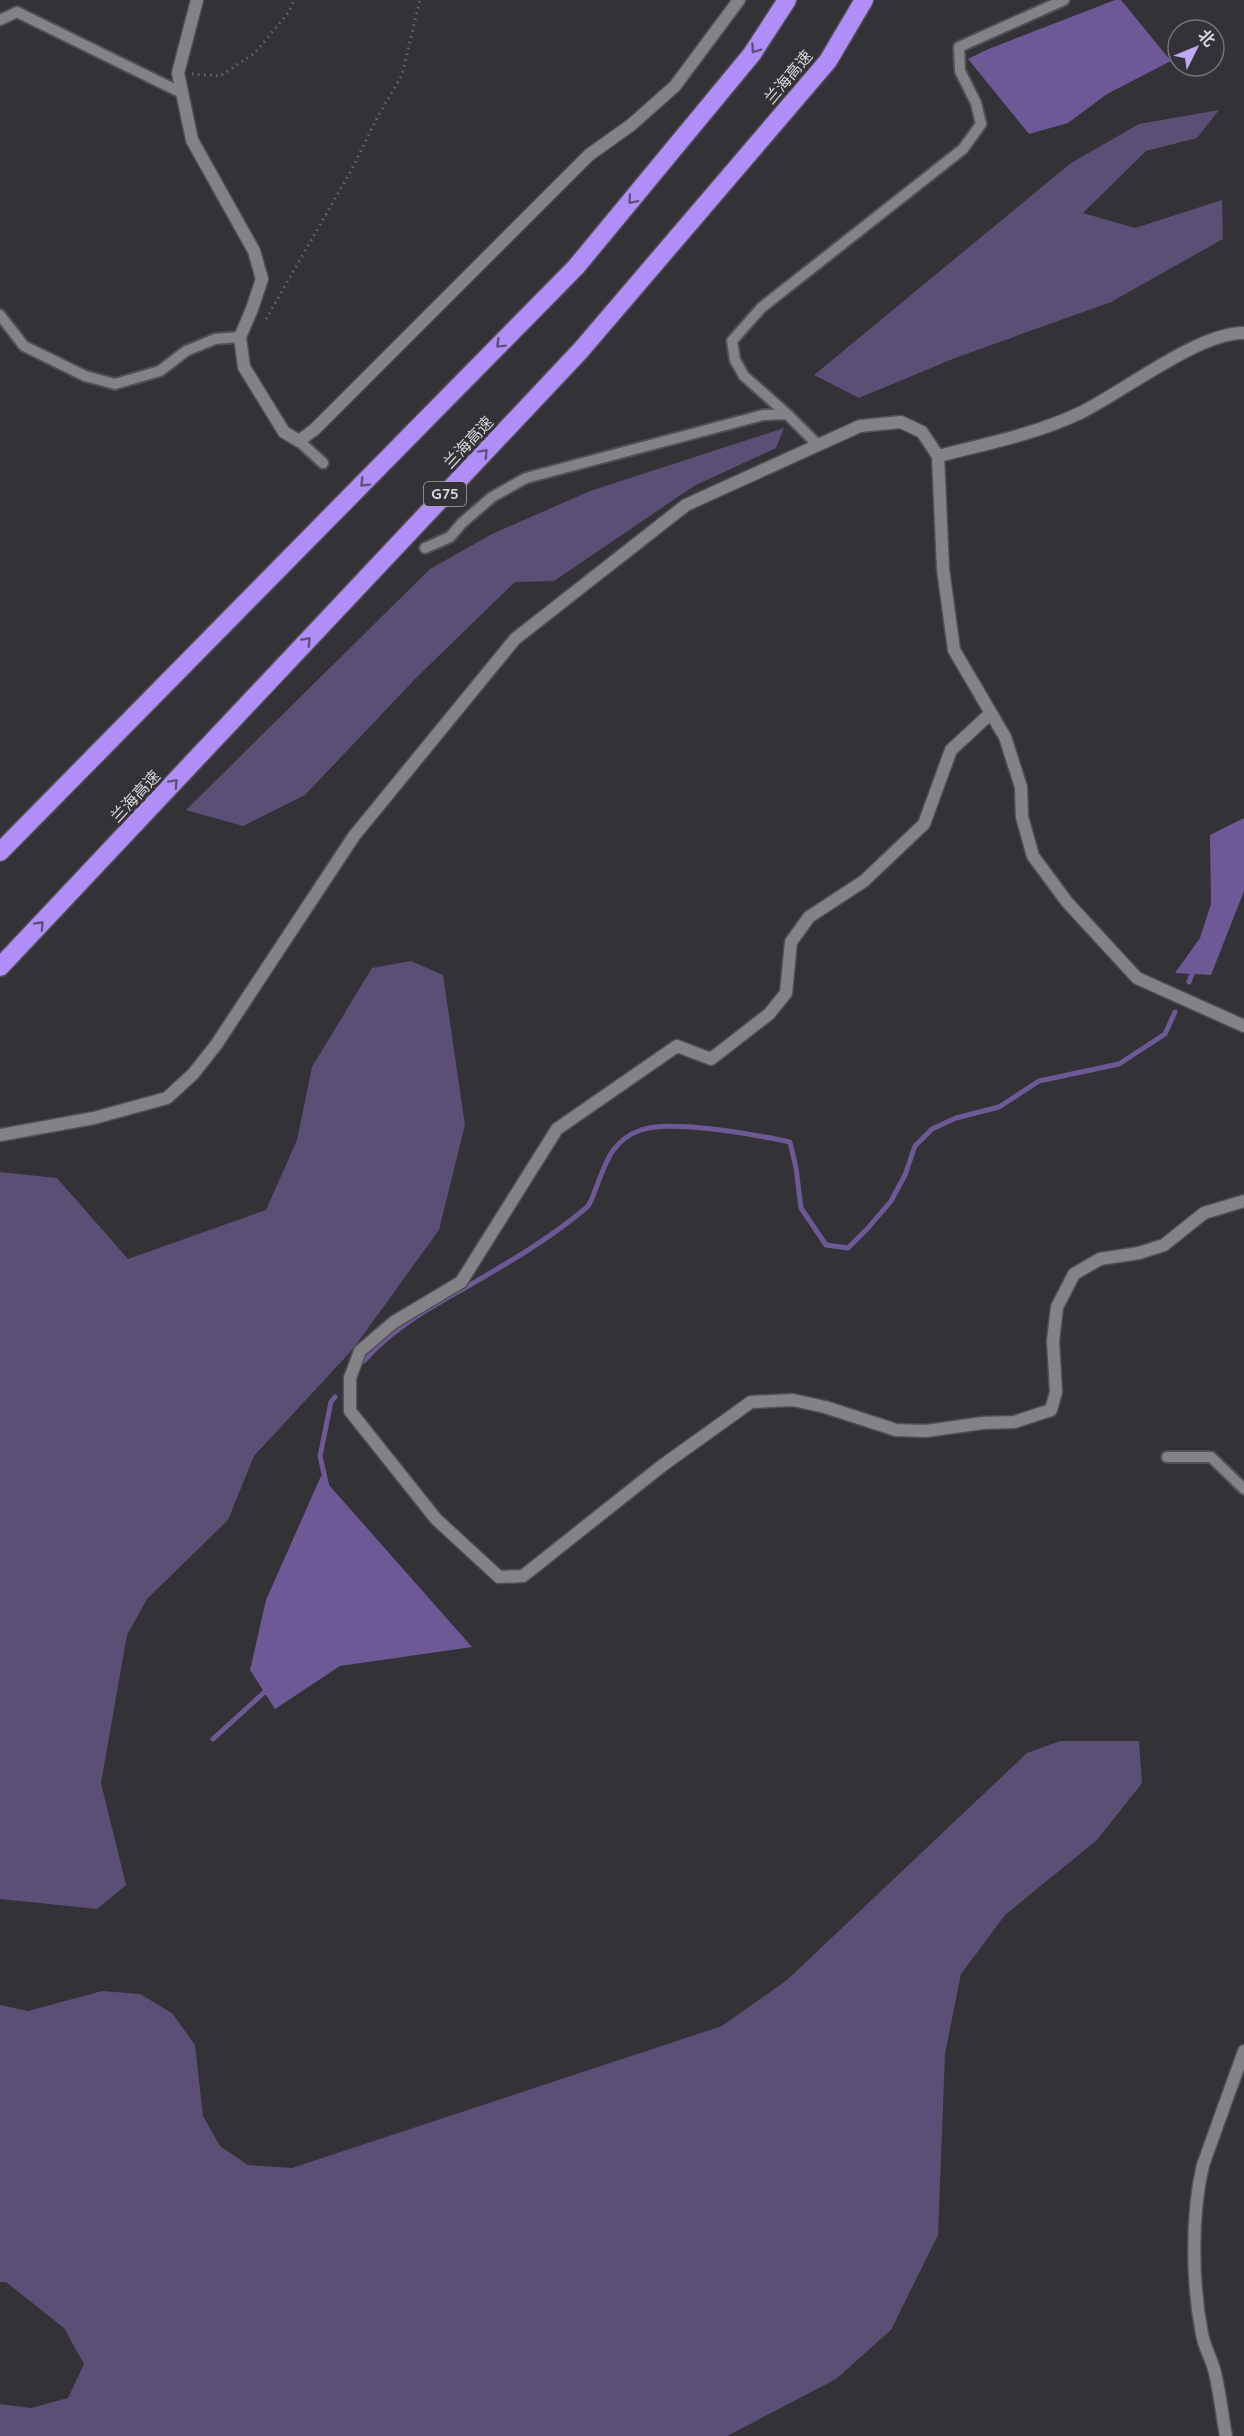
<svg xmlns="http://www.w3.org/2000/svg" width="1244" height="2436" font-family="Quicksand,'Noto Sans SC',sans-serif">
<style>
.green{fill:#5b4f76}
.water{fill:#6d5995}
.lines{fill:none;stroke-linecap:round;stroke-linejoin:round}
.stream{stroke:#6d5995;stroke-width:5}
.lane-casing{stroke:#504f52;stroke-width:14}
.street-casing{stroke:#504f52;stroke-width:15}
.highway-casing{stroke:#504f52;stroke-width:21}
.path{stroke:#67666a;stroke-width:3;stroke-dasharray:1.5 4.5;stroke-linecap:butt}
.lane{stroke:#838287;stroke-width:10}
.street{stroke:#838287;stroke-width:12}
.highway{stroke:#b18df7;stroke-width:18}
.oneway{stroke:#5f527a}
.labels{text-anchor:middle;stroke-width:6;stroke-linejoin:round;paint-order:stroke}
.shield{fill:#333236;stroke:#a6a6a9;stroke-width:1.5}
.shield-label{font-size:15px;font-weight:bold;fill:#d8d7da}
.street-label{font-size:16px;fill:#d8d7da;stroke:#333236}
</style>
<rect width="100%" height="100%" fill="#333236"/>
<path class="green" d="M1219,110L1197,138L1146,151L1083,213L1135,228L1222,200L1223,239L1111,302L955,358L859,398L814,375L1071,163L1139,124Z
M784,428L776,448L694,486L554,581L515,582L415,679L305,795L243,826L186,810L430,569L492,534L590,491Z
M411,961L443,975L465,1125L439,1230L353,1349L254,1456L228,1520L147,1599L127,1635L101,1783L126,1885L97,1909L0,1899V1172L57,1178L128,1259L266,1210L297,1140L312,1067L372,968Z
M1060,1741H1139L1142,1783L1097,1840L1005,1915L961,1974L945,2054L938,2235L891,2330L836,2379L727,2436H0V2404L31,2408L68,2398L84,2364L64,2328L6,2282H0V2005L28,2011L102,1991L140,1994L172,2013L195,2045L203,2116L220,2146L248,2165L292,2168L722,2026L787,1980L1027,1753Z"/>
<path class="water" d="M1115,0H1121L1171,61L1107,94L1068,123L1029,134L968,59L986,50Z
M1244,818V891L1211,975L1175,973L1200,938L1211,904L1210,835Z
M321,1476L472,1647L340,1666L275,1709L250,1670L266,1600Z"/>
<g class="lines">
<path class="stream" d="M1189,982L1194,969
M364,1361C391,1329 428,1309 463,1289C506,1264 548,1240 586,1208C591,1204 593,1195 596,1188C606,1162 612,1140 641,1130C671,1119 758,1135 790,1142L796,1168L801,1208L826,1245L848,1248L868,1228L891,1201L905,1175L915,1146L932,1129L956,1118L999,1107L1039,1081L1119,1064L1165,1034L1175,1012
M327,1487L320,1456L331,1402L335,1397
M213,1739L269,1688"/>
<defs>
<path id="lane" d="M0,20L17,12L182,93
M0,315L24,346L85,376L115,384L160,371L186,351L215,339L240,337
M787,414L744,376L735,360L732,341L761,308L963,149L981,124L976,103L960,71L959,47L1064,0
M299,441L323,463
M425,548L450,537L462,523L492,497L526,478L763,415L787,414L817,444
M1167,1457H1211L1244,1489"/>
<path id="street" d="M197,0L178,73L192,140L254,251L262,279L252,309L240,337L244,367L284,432L299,441L315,429L589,155L631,125L675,86L739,0
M938,456C985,444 1036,434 1080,413C1123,392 1199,332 1244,333
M991,713L951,750L924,824L864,881L809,917L791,942L786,993L769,1014L711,1059L677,1046L557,1129L461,1282L394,1322L360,1351L350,1378V1411L436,1519L499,1577L523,1576L663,1465L751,1402L793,1400L825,1407L896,1430L926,1431L983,1423L1014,1422L1051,1410L1056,1392L1053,1341L1057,1307L1074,1274L1100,1259L1139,1253L1164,1245L1204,1213L1244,1201
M0,1135L94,1118L167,1098L193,1074L216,1045L354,836L515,639L686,505L860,426L901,422L922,432L938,456L943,569L954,650L1005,737L1021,787L1022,817L1033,856L1067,902L1137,978L1244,1026
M1226,2436C1222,2415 1220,2393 1215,2373C1212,2359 1204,2347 1202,2334C1192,2283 1191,2215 1203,2165L1244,2051"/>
<path id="highway" d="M0,852L576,267L752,54L787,0
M0,967L581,350L828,61L864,0"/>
</defs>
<use href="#lane" class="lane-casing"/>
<use href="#street" class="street-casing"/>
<use href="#highway" class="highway-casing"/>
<path class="path" d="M192,74L220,76L255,53L288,13L294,0
M266,319L352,169L378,116L402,75L420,0"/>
<use href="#lane" class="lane"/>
<use href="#street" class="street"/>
<use href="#highway" class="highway"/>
</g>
<defs><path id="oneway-chevron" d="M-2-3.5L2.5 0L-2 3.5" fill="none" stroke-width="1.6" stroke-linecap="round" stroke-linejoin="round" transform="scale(1.5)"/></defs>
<g class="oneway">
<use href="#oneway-chevron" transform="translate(755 49) rotate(125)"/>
<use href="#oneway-chevron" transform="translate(632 200) rotate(130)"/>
<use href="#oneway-chevron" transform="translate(500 344) rotate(135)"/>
<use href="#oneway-chevron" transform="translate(484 453) rotate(-47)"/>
<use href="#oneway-chevron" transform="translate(364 483) rotate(135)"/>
<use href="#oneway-chevron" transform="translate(307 641) rotate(-47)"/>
<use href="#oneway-chevron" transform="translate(174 783) rotate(-47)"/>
<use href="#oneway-chevron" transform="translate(40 925) rotate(-47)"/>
</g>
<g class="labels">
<rect class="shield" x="424" y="482" width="42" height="24" rx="4.5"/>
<g class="shield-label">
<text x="445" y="499">G75</text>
</g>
<g class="street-label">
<text transform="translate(788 77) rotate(-50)" y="6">兰海高速</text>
<text transform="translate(468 442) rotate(-47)" y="6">兰海高速</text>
<text transform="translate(135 796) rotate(-47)" y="6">兰海高速</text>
</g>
</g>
<g transform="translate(1196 48) rotate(47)"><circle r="28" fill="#333236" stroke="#757478" stroke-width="1.5"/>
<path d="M0-4.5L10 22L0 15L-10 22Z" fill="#c0a8f4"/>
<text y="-9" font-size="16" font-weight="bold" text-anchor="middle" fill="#d8d7da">北</text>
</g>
</svg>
